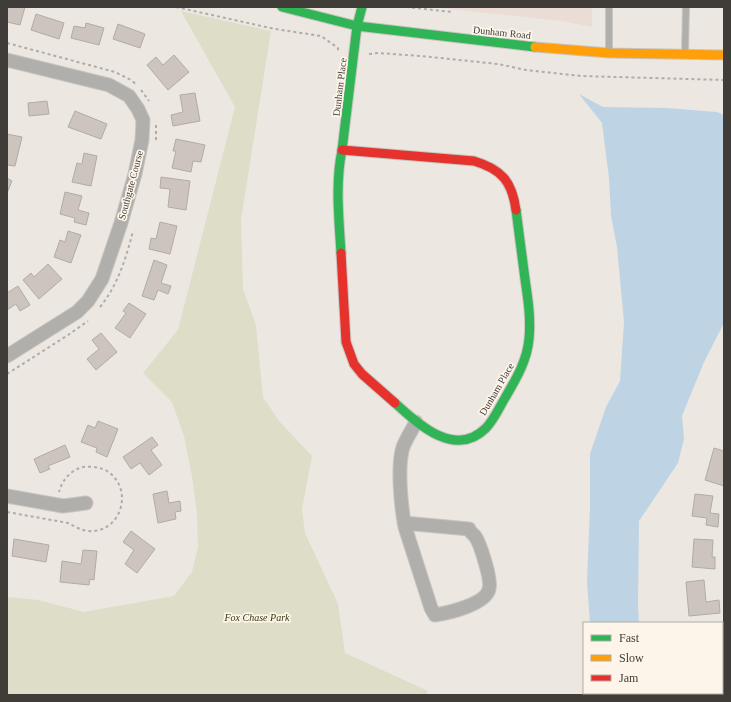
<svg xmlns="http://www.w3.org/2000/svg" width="731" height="702" font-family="Georgia,serif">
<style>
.education{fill:#ecdcd6}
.green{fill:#ddddc8}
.water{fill:#bed4e4}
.building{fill:#cdc5bd;stroke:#afaca7}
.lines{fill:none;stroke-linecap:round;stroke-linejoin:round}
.lane-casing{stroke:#c9c5c0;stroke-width:8}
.street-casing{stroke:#c9c5c0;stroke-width:15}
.fast-casing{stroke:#c9c5c0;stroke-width:11}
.slow-casing{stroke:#c9c5c0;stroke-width:11}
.jam-casing{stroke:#c9c5c0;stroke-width:11}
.path{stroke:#afaca9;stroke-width:2;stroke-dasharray:3 3;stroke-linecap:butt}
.lane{stroke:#b0afac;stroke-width:6}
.street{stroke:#b0afac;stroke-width:13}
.fast{stroke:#30b455;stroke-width:9}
.slow{stroke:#ff9f0a;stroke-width:9}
.jam{stroke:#e5322d;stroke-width:9}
.labels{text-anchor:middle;stroke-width:3.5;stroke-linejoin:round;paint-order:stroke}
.street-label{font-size:10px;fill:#403c38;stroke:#fdf5ea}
.park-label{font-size:10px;font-style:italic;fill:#343809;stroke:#fdf5ea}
</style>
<rect width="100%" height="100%" fill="#ece7e1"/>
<path class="education" d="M431,7H592V27L562,21Z"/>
<path class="green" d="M181,11L271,31L241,219L243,289L256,325L263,397L279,421L312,456L302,509L305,533L338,604L345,653L428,691L426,695H7V597L38,600L84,612L174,596L192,572L198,547L197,514L192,476L184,436L172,402L143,373L178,330L235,107Z"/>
<path class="water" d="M579,94L603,107L667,108L717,112L724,115V323L704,362L682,416L684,439L678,463L639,521L638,606L639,623H590L587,582L590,507V454L606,407L620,381L624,322L617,247L611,216L609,178L602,123Z"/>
<path class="building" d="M7,7H25L20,25L7,22Z
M36,14L64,23L59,39L31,30Z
M86,23L104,28L99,45L71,38L74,26L85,28Z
M118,24L145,34L140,48L113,39Z
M174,55L189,72L168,90L147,65L156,57L163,65Z
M195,93L200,121L173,126L171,115L183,112L180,95Z
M47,101L49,114L29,116L28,103Z
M75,111L107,124L101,139L68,127Z
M7,134L22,137L15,166L7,165Z
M176,139L205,145L201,162L193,161L191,172L172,168L176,151H173Z
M84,153L97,156L91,186L72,182L77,163L82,164Z
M161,177L190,181L186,210L168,207L170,189L160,188Z
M7,178L12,181L7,193Z
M65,192L82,196L78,210L89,213L86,225L74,222L75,218L60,214Z
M160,222L177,226L170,254L149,249L151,238L156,239Z
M68,231L81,235L71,263L54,257L60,240L65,242Z
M154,260L167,265L161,283L171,286L168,294L158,290L154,300L142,296Z
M48,264L62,279L39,299L23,280L31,273L34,277Z
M18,286L30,305L20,311L16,304L7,310V293Z
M129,303L146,314L130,338L115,328L126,313L123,311Z
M101,333L117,352L96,370L87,359L99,349L92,340Z
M98,421L118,429L107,457L96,452L97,448L81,442L88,425L95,428Z
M152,437L158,445L151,450L162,465L149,475L140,463L131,469L123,457Z
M65,445L70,457L48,466L50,469L40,473L34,459Z
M714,448L724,451V486L705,480Z
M167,491L169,503L180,501L181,511L175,512L176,519L158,523L153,494Z
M695,494L713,496L710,513L719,514L718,527L706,525L707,518L692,516Z
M131,531L155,549L137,573L125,564L134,550L123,542Z
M14,539L49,545L46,562L12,556Z
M694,539L713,540L712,557H715V569L692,567Z
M83,550L97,551L94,580L90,579L89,585L60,582L62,561L81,564Z
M704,580L706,602L719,600L720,613L689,616L686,582Z
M722,683H724V695H717L716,693H722Z"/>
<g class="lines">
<defs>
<path id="lane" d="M609,7V51
M685,52L686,7"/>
<path id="street" d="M7,60L109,85L129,96L138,109L143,120L142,140L135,174L121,223L102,279L88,301L77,312L7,356
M7,496L63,506L86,503
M404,523L469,529C470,532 473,534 475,536C480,543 492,580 489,589C486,604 449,613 435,615L431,608L405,527C401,507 397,466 403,447C406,439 412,430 416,422"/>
<path id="fast" d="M282,7L357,26L535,47
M341,253C339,219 335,184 342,150L357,26L362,7
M395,403C418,424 455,459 486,428C494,420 499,408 505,398C516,379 527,361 529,339C531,319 528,299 525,279C522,256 519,233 516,210"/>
<path id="slow" d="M535,47L609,53L724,55"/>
<path id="jam" d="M342,150L474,161C501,169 512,181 516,210
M341,253L346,342L354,364L362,374L395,403"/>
</defs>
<use href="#lane" class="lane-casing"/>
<use href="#street" class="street-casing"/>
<use href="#fast" class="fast-casing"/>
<use href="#slow" class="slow-casing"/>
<use href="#jam" class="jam-casing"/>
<path class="path" d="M176,7L275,29L321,36L338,48V52
M406,7L452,12
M7,43L115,72L131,80L137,85
M369,54L378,53L421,56L498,64L526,70L581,76L724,80
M141,90L149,101
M156,140V122
M100,307C118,285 126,258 133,231
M7,374L68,335L88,321
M7,512L68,523C74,526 80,530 88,531C121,534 135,489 107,471C100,467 91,466 83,467C71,470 62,480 59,492
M722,668L724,667
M622,695L626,693"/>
<use href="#lane" class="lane"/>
<use href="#street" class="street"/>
<use href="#fast" class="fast"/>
<use href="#slow" class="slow"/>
<use href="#jam" class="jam"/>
</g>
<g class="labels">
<g class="street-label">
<text transform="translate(502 32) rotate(6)" y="4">Dunham Road</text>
<text transform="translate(339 87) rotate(-83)" y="4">Dunham Place</text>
<text transform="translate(130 185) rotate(-75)" y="4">Southgate Course</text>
<text transform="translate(496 389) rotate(-60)" y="4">Dunham Place</text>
</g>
<g class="park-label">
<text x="257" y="621">Fox Chase Park</text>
</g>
</g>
<rect width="731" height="702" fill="none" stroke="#403c38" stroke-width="16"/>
<rect x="583" y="622" width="140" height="72" fill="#fdf5ea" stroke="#b1aba3"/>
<rect x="591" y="635" width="20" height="6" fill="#30b455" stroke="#b1aba3"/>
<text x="619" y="642" font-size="12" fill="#403c38">Fast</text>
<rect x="591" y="655" width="20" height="6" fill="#ff9f0a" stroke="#b1aba3"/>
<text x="619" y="662" font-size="12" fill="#403c38">Slow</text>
<rect x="591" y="675" width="20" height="6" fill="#e5322d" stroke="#b1aba3"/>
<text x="619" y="682" font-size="12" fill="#403c38">Jam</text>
</svg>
